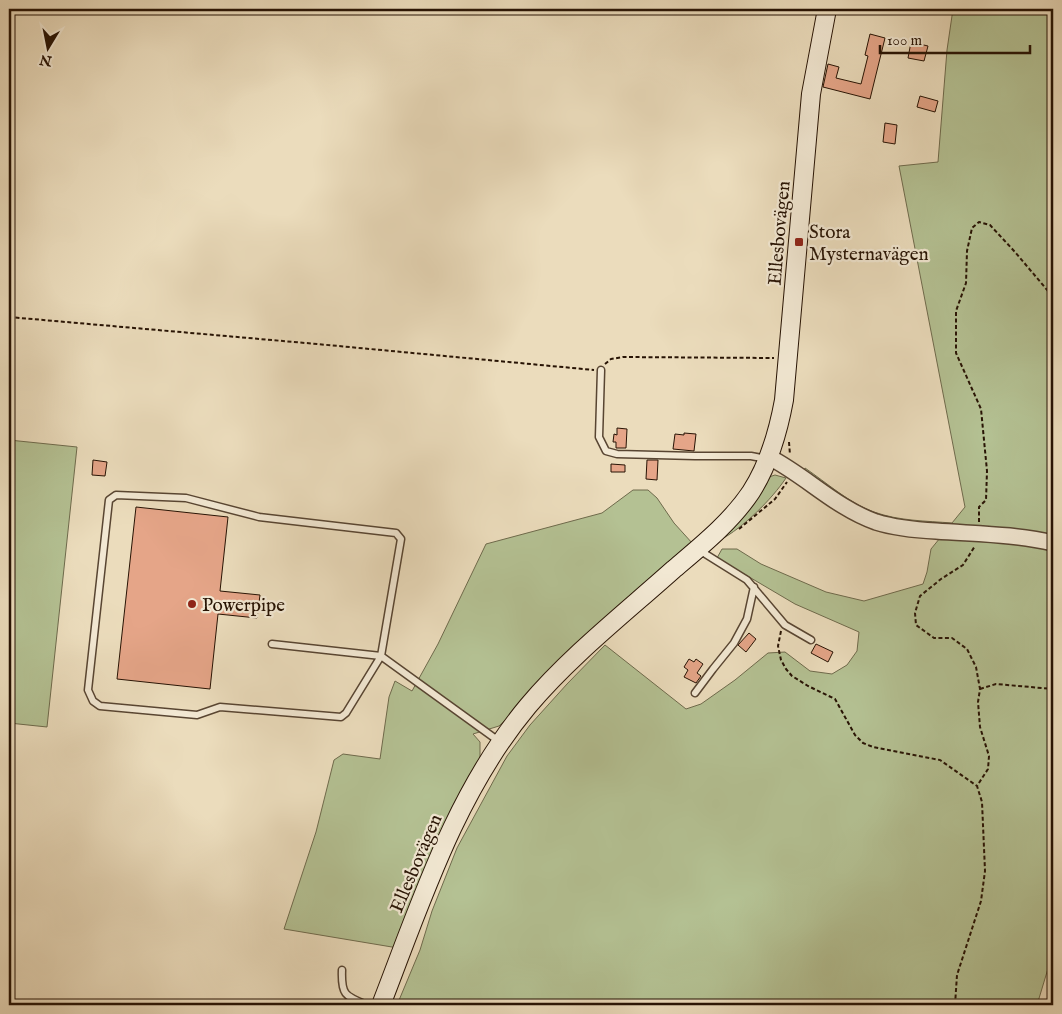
<svg xmlns="http://www.w3.org/2000/svg" width="1062" height="1014" font-family="'IM FELL English',serif">
<style>
.green{fill:#b4c193;stroke:#6e6a4c}
.building{fill:#e5a588;stroke:#271304}
.lines{fill:none;stroke-linecap:round;stroke-linejoin:round}
.service-casing{stroke:#584532;stroke-width:9}
.tertiary-casing{stroke:#584532;stroke-width:18}
.secondary-casing{stroke:#271304;stroke-width:20}
.path{stroke:#271304;stroke-width:2;stroke-dasharray:4 2.5;stroke-linecap:butt}
.service{stroke:#f2e8d3;stroke-width:6}
.tertiary{stroke:#f2e8d3;stroke-width:15}
.secondary{stroke:#f2e8d3;stroke-width:18}
.poi-dot{fill:#8f2418;stroke:#f2e8d3;stroke-width:2}
.labels{text-anchor:middle;stroke-width:4.5;stroke-linejoin:round;paint-order:stroke}
.poi-label{font-size:19px;fill:#271304;stroke:#f2e8d3;text-anchor:start}
.street-label{font-size:19px;fill:#271304;stroke:#f2e8d3}
</style>
<rect width="100%" height="100%" fill="#ebdcbc"/>
<filter id="stains"><feTurbulence type="fractalNoise" baseFrequency=".004" numOctaves="4"/><feColorMatrix values="0 0 0 0 .2 0 0 0 0 .09 0 0 0 0 .02 0 0 0 .5 -.17"/></filter>
<radialGradient id="worn" r=".72"><stop offset=".6" stop-color="#630" stop-opacity="0"/><stop offset="1" stop-color="#630" stop-opacity=".3"/></radialGradient>
<path class="green" d="M953,9H1053V952L1037,1005H397L420,950L432,911L457,848L507,756L530,725L567,684L605,645L686,709L701,704L735,680L768,653L785,652L810,671L832,674L847,665L857,651L859,632L795,604L717,558L722,549H737L761,564L826,592L864,601L923,584L927,572L931,549L949,527L882,517L852,505L804,470L805,468C827,483 849,503 874,512C899,521 927,521 952,523L965,507L899,166L938,162L947,50Z
M9,440L77,447L47,727L9,723Z
M775,475L786,478C772,499 743,528 720,540L769,477Z
M633,490H648L657,498L674,523L693,544L499,726L473,734L480,742V759L398,948L284,929L316,832L334,760L343,754L380,759L389,697L395,681L412,691L438,644L486,544L602,513Z"/>
<path class="building" d="M870,34L885,38L870,99L823,87L828,64L839,67L836,78L861,84L868,56L865,55Z
M911,42L928,46L924,61L908,58Z
M920,96L938,101L935,112L917,107Z
M885,123L897,125L895,144L883,142Z
M617,428L627,429L626,448H616V442H613L614,434L617,435Z
M684,433L696,434L694,451L673,449L675,434L684,435Z
M93,460L107,462L105,476L92,475Z
M647,460H658L657,480L646,479Z
M611,464L625,465V472H611Z
M136,507L228,517L220,591L260,595L257,618L218,614L210,689L117,679Z
M749,633L756,639L746,652L738,645Z
M816,644L833,652L828,662L811,653Z
M689,659L694,662L696,659L703,664L697,673L701,676L696,683L684,677L688,670L684,667Z"/>
<g class="lines">
<defs>
<path id="service" d="M601,370L599,437L606,451L617,454L695,456H751L767,459
M116,495L186,498L259,517L396,533L401,539L381,656L346,713L341,717L220,707L197,715L100,706L93,701L88,690L109,500Z
M699,550L747,580L785,625L811,640
M272,644L381,656L500,742
M695,693L713,669L734,643L747,619L754,587
M342,970C341,995 345,996 367,1005"/>
<path id="tertiary" d="M769,457C806,476 836,508 876,522C895,528 916,530 936,531C975,534 1015,534 1053,543"/>
<path id="secondary" d="M381,1005C421,902 456,792 528,706C569,657 626,612 674,569C701,546 731,522 751,492C769,464 778,433 784,400L811,94L827,9"/>
</defs>
<use href="#service" class="service-casing"/>
<use href="#tertiary" class="tertiary-casing"/>
<use href="#secondary" class="secondary-casing"/>
<path class="path" d="M9,317L317,344L594,370
M605,364L611,359L623,357L774,358
M789,442L790,455
M979,522V507L986,500L987,471L981,409L956,353V311L966,283L967,251L972,228L979,222L990,225L1015,252L1048,291H1053
M739,529L775,499L787,482
M781,631L778,646L781,660L786,669L792,676L808,686L835,699L855,735L863,743L873,747L940,760L977,786
M980,689L996,684L1053,689
M955,1005L957,975L981,901L985,871L982,802L977,786L988,769L989,756L980,727L978,702L980,689L976,667L967,649L952,638H934L916,625L915,613L920,596L941,579L963,565L975,546"/>
<use href="#service" class="service"/>
<use href="#tertiary" class="tertiary"/>
<use href="#secondary" class="secondary"/>
</g>
<g class="poi-dot">
<rect x="794" y="237" width="10" height="10" rx="2.5"/>
<circle cx="192" cy="604" r="5"/>
</g>
<g class="labels">
<g class="poi-label">
<text x="809" y="238">Stora<tspan x="809" dy="22">Mysternavägen</tspan></text>
<text x="202" y="611">Powerpipe</text>
</g>
<g class="street-label">
<text transform="translate(778 233) rotate(-85)" y="7">Ellesbovägen</text>
<text transform="translate(415 863) rotate(-67)" y="7">Ellesbovägen</text>
</g>
</g>
<rect width="1062" height="1014" fill="none" stroke="#ebdcbc" stroke-width="30"/>
<rect x="10" y="10" width="1042" height="994" fill="none" stroke="#271304" stroke-width="2.5"/>
<rect x="15" y="15" width="1032" height="984" fill="none" stroke="#271304"/>
<g transform="translate(48 48) rotate(190)" stroke="#f2e8d3" stroke-width="4" paint-order="stroke">
<path d="M0-4L9 19L0 12L-9 19Z" fill="#271304"/>
<text y="-8" font-size="14" font-weight="bold" text-anchor="middle" fill="#271304">N</text>
</g>
<path d="M880 45v8h150v-8" fill="none" stroke="#271304" stroke-width="2.5"/>
<text x="887" y="45" font-size="15" fill="#271304" stroke="#f2e8d3" stroke-width="4" paint-order="stroke">100 m</text>
<rect width="100%" height="100%" filter="url(#stains)"/>
<rect width="100%" height="100%" fill="url(#worn)"/>
</svg>
